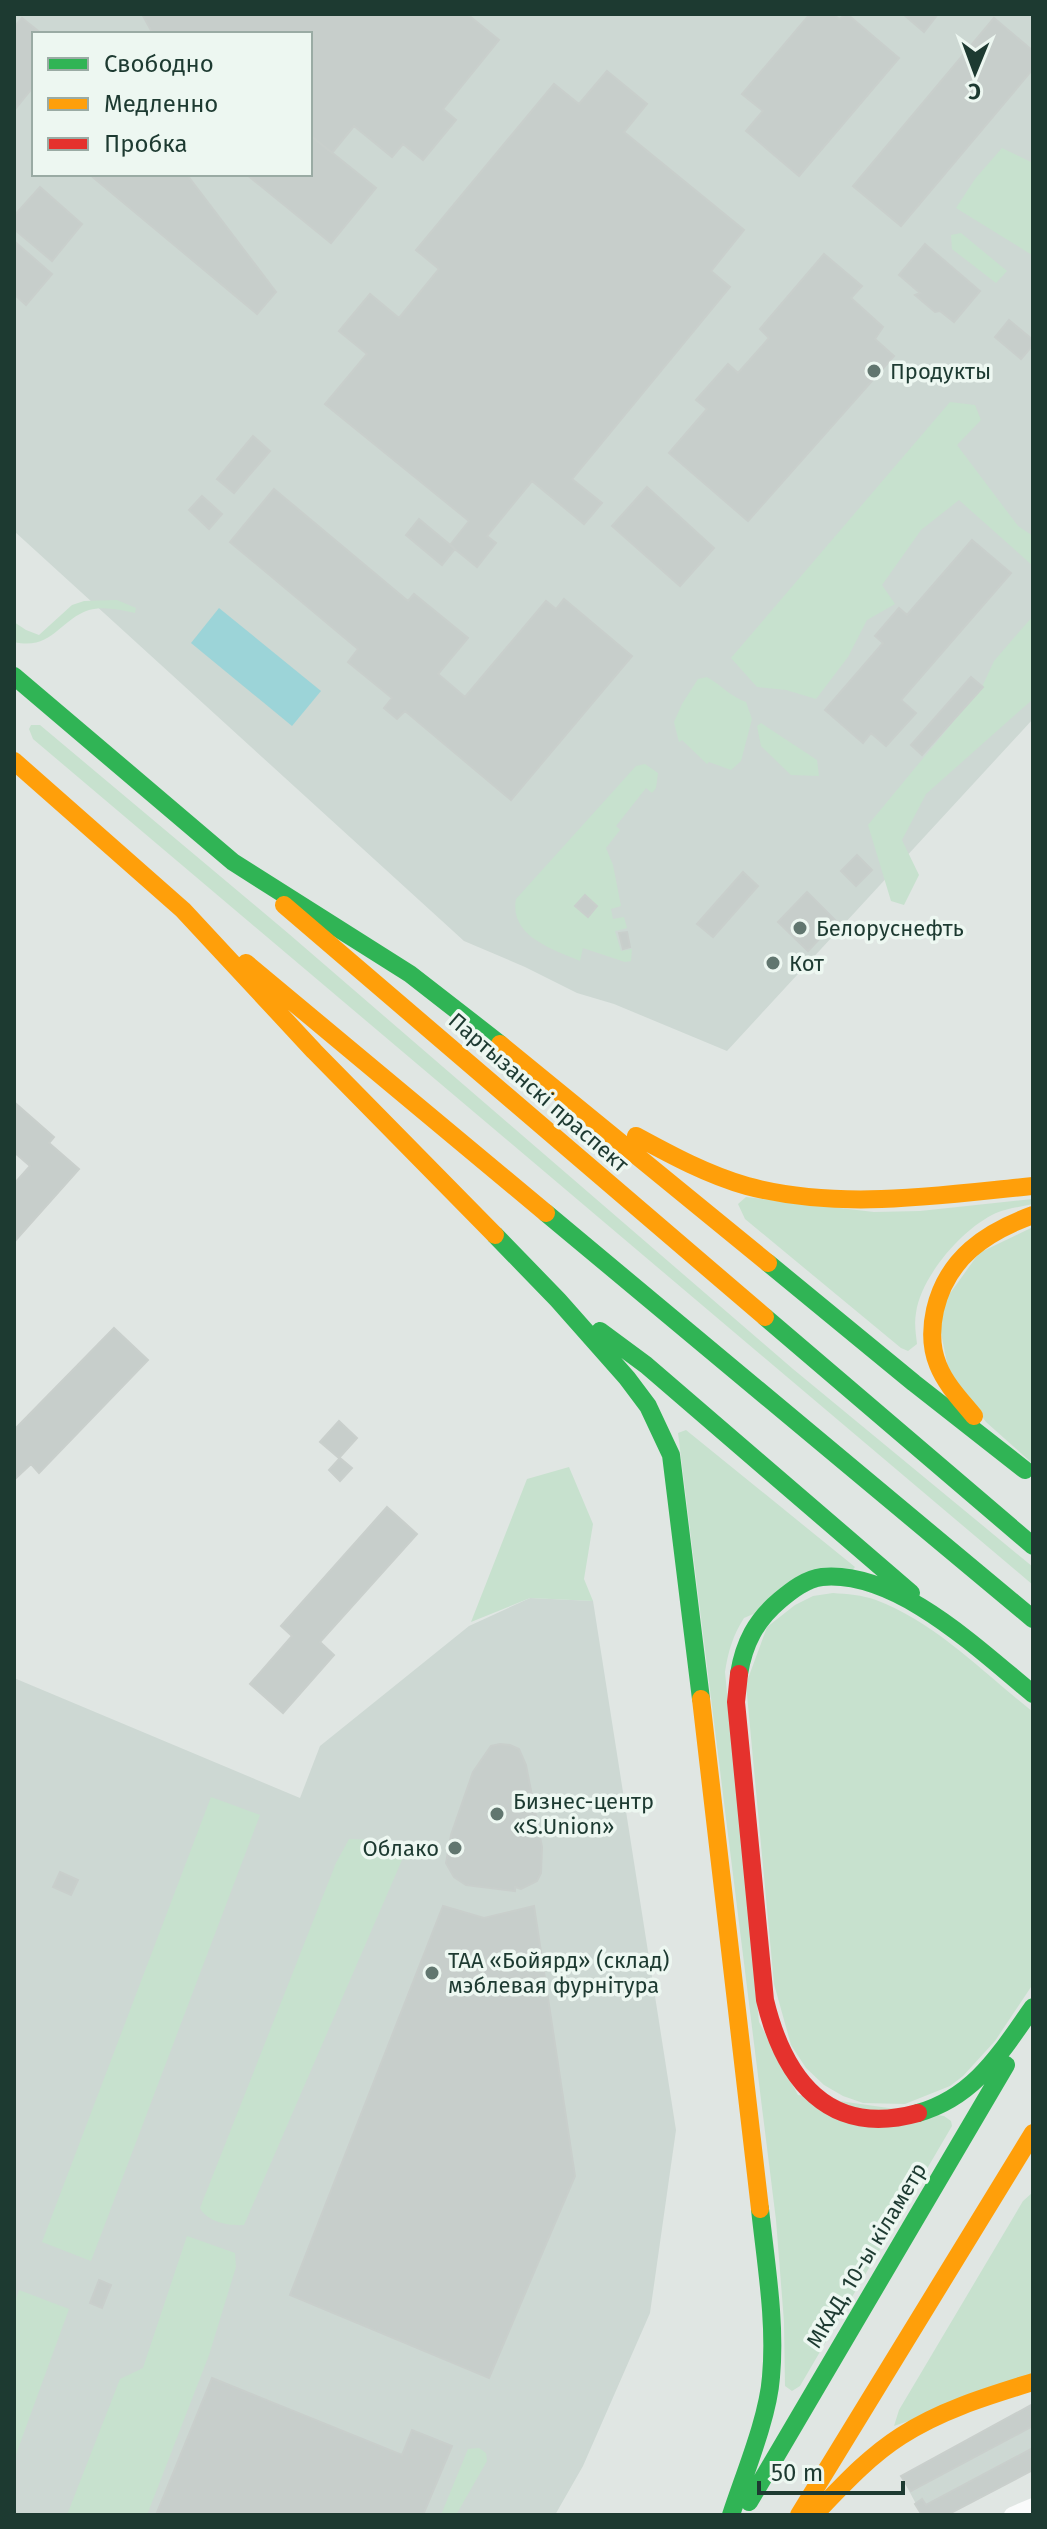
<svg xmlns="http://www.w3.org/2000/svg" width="1047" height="2529" font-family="'Fira Sans',sans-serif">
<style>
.built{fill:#cdd8d3;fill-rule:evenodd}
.green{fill:#c7e1ce}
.water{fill:#9cd4d8}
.building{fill:#c7cecb;stroke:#c9cfcc;stroke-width:2}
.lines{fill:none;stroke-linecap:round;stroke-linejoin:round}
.street{stroke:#fafbfb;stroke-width:16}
.fast{stroke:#30b455;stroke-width:18}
.slow{stroke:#ff9f0a;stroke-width:18}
.jam{stroke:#e5322d;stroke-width:18}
.poi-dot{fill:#61766f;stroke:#edf7f1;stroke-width:3}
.labels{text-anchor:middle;stroke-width:7;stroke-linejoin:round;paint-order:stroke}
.poi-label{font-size:22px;fill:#1d3a31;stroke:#edf7f1;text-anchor:start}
.street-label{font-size:22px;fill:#1d3a31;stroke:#edf7f1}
</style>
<rect width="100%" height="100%" fill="#e0e6e3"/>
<path class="built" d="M14,14H1033V719L727,1051L614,1004L577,993L525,967L464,941L14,531ZM34,34H310V174H34Z
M530,1598L593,1601L676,2130L650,2313L583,2466L555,2515H14V1678L300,1798L320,1746L469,1626Z
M1033,2404V2470L947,2515H922L901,2476Z"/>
<path class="green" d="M1002,148L1033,163L1032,255L956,208L975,179Z
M961,233L1007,271L996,283L952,249L951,235Z
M950,402L975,405L981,420L957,445L1018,526L1033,536V566L959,500L921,530L882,585L895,604L867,620L848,657L816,699L786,690L757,687L731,658Z
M117,600L136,608L135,613C120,610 104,606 89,610C59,620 52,651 14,642V622L26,630L39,635L72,605L84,601Z
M1033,616V699L926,794L902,840L919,875L904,905L891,901L868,825L982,687L994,661Z
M707,677C721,685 731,697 746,702L752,719L741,761L731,770L709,762L707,764L682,740L679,742L674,722L682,704L698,679Z
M761,723L817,760L819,776L791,775L761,746L757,726Z
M31,725H40L289,934L793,1369L1033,1567V1585L33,739L29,729Z
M645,764L658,773L656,788L652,793L646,788L616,826L620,830L606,848L613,865L621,906L611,909L613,919L624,917L627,928L615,931L621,951L632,949L631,961L625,962L583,948L580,961C552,949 509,936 516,899L636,766Z
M746,1197L874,1212L920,1211L1033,1199V1204C1021,1207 1008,1208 996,1213C963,1228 921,1276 916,1313C914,1324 916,1334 917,1344L908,1351L901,1348L745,1219L738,1204Z
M1033,1227V1464L986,1422L949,1373L940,1328L946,1299L979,1253Z
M686,1430L855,1567L849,1574L744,1618C733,1635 728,1652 725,1672L759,2022L798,2095L944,2116L951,2121L952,2126L800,2386L792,2391L785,2386L784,2322L776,2220L678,1433Z
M569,1467L593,1524L584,1579L593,1601L530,1598L471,1622L527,1479Z
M833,1593C847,1594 862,1595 876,1600C935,1622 984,1673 1033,1712V1984L995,2041L963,2076L950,2086L905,2104L863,2103L843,2096L824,2085L806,2068L791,2045L774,1984L746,1684L767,1627L795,1605L813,1596Z
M211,1797L260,1815L91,2261L42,2242Z
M349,1839L381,1840L405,1853L244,2225C229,2226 207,2222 200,2208L336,1863Z
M1033,2192V2378L894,2426L899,2410L1023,2201Z
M187,2236L235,2253L236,2267L209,2355L147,2515H67L120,2379L143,2368Z
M19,2290L69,2309L14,2460V2305Z
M479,2448L486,2453L487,2461L456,2515H441L468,2449Z"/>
<path class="water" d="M219,608L321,691L292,726L191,643Z"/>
<path class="building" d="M142,14H467L499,40L443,109L456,120L423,160L403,144L392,157L354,126L332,153L310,135V34H153Z
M810,14H833L839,19L847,14L899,58L799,176L746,131L763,111L742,94Z
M903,14H938L924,32Z
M22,18L42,34H34V86L16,108L14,106V27Z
M994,18L1033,51V69L901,226L853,186Z
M607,71L647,104L624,132L744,230L711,271L730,287L572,479L602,503L584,524L532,481L487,536L496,543L477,567L450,545L469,521L325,404L367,354L339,331L370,294L399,318L439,269L416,250L554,84L579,104Z
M310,135L376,188L331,243L246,174H310Z
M89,174H190L188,176L276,292L257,314Z
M40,187L82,224L52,261L14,229V216Z
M14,241L52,274L26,305L14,294Z
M925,244L980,291L954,322L940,311L935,312L915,295L920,293L899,275Z
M824,254L862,286L851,298L883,327L875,339L894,356L748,521L669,453L707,409L696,400L728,364L738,373L769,338L760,329Z
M1009,320L1033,340V345L1021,359L995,337Z
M253,436L270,451L234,493L217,479Z
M647,487L714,548L680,586L612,526Z
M274,489L408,601L414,594L468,638L438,674L465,697L546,601L556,609L564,599L632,656L511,800L405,711L397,719L384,708L392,698L348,662L358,649L230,542Z
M202,496L222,514L209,529L189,510Z
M419,519L455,549L442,565L406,535Z
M972,540L1011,573L901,700L916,713L886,746L871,733L863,743L825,710L883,643L875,636L899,608L907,615Z
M971,677L983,687L922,755L911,745Z
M857,855L872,870L856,886L841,871Z
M743,872L758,886L713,937L697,924Z
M807,892L836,921L808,951L778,922Z
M585,895L597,906L588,917L575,906Z
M627,932L630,947L623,949L619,933Z
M14,1102L54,1137L49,1143L79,1169L14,1242V1184L30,1166L14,1152Z
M114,1328L148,1360L39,1473L31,1464L14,1480V1430Z
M339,1421L357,1438L339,1458L320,1442Z
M340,1458L352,1468L340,1481L329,1470Z
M387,1507L417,1534L320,1642L334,1655L283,1713L250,1684L292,1636L281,1626Z
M500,1744L510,1745L519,1749L526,1765L542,1847L541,1873L537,1881L521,1889L515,1887V1891L466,1885L454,1877L446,1863L451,1835L473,1772L491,1746Z
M60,1872L78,1880L71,1895L53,1887Z
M443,1906L484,1918L534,1906L575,2176L489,2378L290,2295Z
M99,2280L111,2285L102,2308L90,2303Z
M212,2378L402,2455L412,2430L452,2446L423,2515H156Z
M1033,2404V2426L911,2491L901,2476Z
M1033,2448V2470L947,2515H922L915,2504L922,2499L926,2505Z"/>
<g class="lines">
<path class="street" d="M1012,2515L1033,2506"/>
<path class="fast" d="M14,676L233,862L410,974L500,1044
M546,1213L1033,1619
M495,1235L558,1300L627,1378L648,1406L671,1455L701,1699
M768,1263L914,1383L1025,1470
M765,1317L1033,1546
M600,1331L646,1365L911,1593
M739,1674C744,1643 756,1620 780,1600C792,1590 806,1579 822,1577C897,1570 979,1650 1033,1694
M918,2113C975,2097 1001,2052 1033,2007
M749,2502L1006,2065
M731,2515C744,2475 768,2418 771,2377C776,2322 766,2265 760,2209"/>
<path class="slow" d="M14,761L183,910L314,1051L495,1235
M284,905L765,1317
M246,963L546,1213
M500,1044L768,1263
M636,1136C671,1155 708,1175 747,1186C840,1211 940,1195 1033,1186
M974,1416C961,1400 946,1385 938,1365C931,1348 931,1328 935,1310C947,1258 986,1232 1033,1215
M701,1699L760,2209
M799,2515L1033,2133
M814,2515C841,2487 868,2457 901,2436C941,2410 988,2396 1033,2382"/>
<path class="jam" d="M739,1674L736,1702L765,2000C784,2079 828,2138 918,2113"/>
</g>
<g class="poi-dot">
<circle cx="874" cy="371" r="8"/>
<circle cx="800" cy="928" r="8"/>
<circle cx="773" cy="963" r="8"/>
<circle cx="497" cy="1814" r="8"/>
<circle cx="455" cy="1848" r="8"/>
<circle cx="432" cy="1973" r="8"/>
</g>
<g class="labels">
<g class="poi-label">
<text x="890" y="379">Продукты</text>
<text x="816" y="936">Белоруснефть</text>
<text x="789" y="971">Кот</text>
<text x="513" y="1809">Бизнес-центр<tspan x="513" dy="25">«S.Union»</tspan></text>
<text x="439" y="1856" text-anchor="end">Облако</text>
<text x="448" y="1968">ТАА «Бойярд» (склад)<tspan x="448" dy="25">мэблевая фурнітура</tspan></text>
</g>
<g class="street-label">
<text transform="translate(539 1092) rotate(41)" y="8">Партызанскі праспект</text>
<text transform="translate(866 2255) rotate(-59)" y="8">МКАД, 10-ы кіламетр</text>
</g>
</g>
<rect width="1047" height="2529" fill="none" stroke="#1d3a31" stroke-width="32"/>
<rect x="32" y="32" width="280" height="144" fill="#edf7f1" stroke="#9aaba4" stroke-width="2"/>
<rect x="48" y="58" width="40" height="12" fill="#30b455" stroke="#9aaba4" stroke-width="2"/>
<text x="104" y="72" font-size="24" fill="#1d3a31">Свободно</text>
<rect x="48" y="98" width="40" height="12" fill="#ff9f0a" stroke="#9aaba4" stroke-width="2"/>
<text x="104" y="112" font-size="24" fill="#1d3a31">Медленно</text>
<rect x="48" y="138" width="40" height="12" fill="#e5322d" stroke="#9aaba4" stroke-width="2"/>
<text x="104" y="152" font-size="24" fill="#1d3a31">Пробка</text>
<g transform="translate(975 72) rotate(181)" stroke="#edf7f1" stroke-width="6" paint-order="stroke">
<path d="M0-6L14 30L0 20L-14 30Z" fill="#1d3a31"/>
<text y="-12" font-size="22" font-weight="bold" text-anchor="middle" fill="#1d3a31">С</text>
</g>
<path d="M759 2481v12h144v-12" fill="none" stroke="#1d3a31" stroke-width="4"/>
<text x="771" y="2481" font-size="24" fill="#1d3a31" stroke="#edf7f1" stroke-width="6" paint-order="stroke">50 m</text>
</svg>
